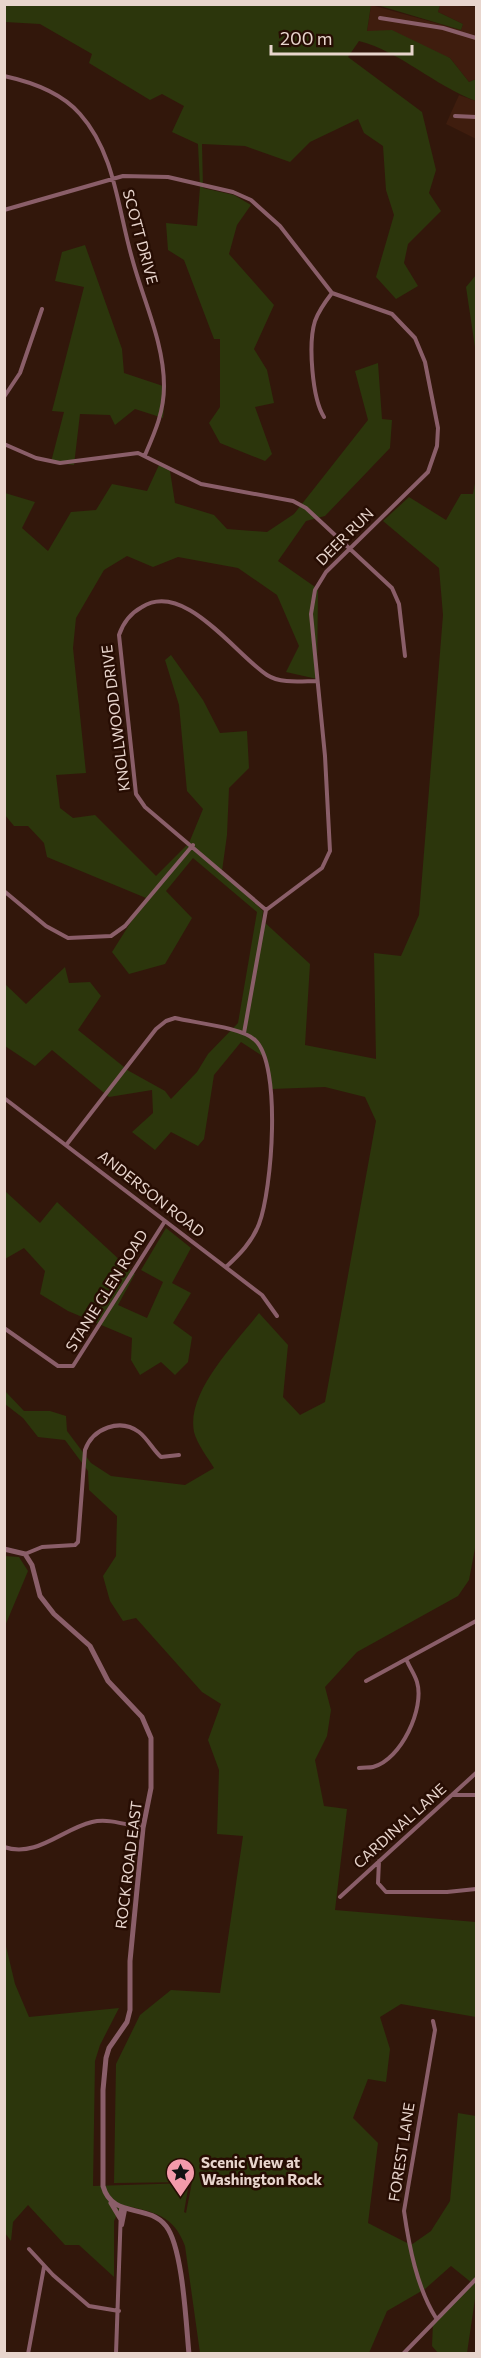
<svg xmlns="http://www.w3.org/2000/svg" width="481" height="2358" font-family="Commissioner,sans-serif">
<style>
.built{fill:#3f1d0e}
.green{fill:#2c360c}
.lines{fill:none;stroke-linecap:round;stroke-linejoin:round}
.minor{stroke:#8a5e69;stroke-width:4}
.tertiary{stroke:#8a5e69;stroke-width:5}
.labels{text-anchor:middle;stroke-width:5;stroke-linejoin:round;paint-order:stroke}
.street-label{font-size:15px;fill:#e8d5cd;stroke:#270d03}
.poi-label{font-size:15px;font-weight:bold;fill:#e8d5cd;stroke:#270d03;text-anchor:start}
</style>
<rect width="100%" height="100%" fill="#32170b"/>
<path class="built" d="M371,5L461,30L463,24L438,12L440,5L476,7V79L469,82L450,58L367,31Z
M459,95L476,101V139L446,124Z"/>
<path class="green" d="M4,5H371L367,31L392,30L450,58L469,82L476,79V101C435,86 401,52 359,41L348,57L422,112L436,170L429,193L441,211L408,244L404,263L418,286L396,299L376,277L394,215L386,190L383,146L364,133L358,119L310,142L290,162L245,146L202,144L203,188L234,195L251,205L237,225L229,254L274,305L254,349L267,370L274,403L255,407L272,454L265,461L220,443L209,423L220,407V339H214L184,260L168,250L166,223L197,226L200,187L198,144L172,132L184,106L162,94L150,100L89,63L92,54L40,24L5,22Z
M377,5H440L438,12L463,24L461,30Z
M85,245L122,349L124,373L166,387L163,418L135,409L115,425L110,415L80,414L74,465L51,462L64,412L52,411L84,287L55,281L62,252Z
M476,275V354L466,287Z
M378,363L382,419L392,420L390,448L325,516L306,521L278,561L318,589L317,679L286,672L299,646L277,595L238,568L178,557L153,567L127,556L104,570L76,618L73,648L86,773L56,775L60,808L73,818L95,815L156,876L189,843L203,809L187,791L179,705L165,660L171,655L203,700L220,733L247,731L249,768L229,788L227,835L222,871L263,911L262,920L310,964L305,1045L376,1059L374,953L401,956L419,915L443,615L439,568L383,521L409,497L446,520L461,494H473L476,478V1543L469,1580L458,1596L357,1652L325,1687L331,1710L327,1736L315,1760L324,1806L347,1809L335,1910L476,1922V2017L401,2004L380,2017L390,2049L386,2082L368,2079L353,2118L378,2143L368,2223L411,2245L431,2231L450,2201L458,2113L476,2116V2292L467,2353H438L432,2346L433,2323L472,2283L451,2266L425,2289L387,2311L369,2353H200L185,2246C174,2215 154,2212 122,2205L114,2221V2277L79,2245H65L28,2205L13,2222L11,2241L5,2233V1942L15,1984L29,2017L119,2008L100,2045L95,2061L93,2186L189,2183L184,2212L186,2213L192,2182L114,2183L116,2064L140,2015L171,1990L220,1993L243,1836L217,1834L219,1770L208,1740L221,1704L202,1692L136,1618L123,1621L110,1601L103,1576L116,1556L117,1516L89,1490L88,1471L65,1440L38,1437L23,1418L5,1404V1391L24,1411H50L66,1416L67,1431L91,1463L111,1476L185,1485L214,1468C208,1458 197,1444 194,1432C186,1392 236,1343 259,1313L288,1345L283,1397L300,1415L325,1402L376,1121L365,1097L325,1087L272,1089L264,1057L241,1042L214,1075L204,1139L198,1146L171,1132L155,1150L132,1132L153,1113L152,1090L109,1097L52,1050L35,1066L5,1046V984L26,1004L65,967L69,983L90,982L101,996L78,1030L129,1071L165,1091L171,1099L197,1072L208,1054L238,1023L257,912L193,858L166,891L192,918L165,964L129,974L112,952L146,898L47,857L44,843L28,826H14L5,815V493L35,502L22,528L48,551L71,512L96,510L112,484L147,491L159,465L170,471L175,503L214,515L227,529L267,532L294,514L368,420L355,371Z
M5,1191L40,1223L57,1202L135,1274L118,1305L147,1318L163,1282L141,1270L166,1228L191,1248L172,1283L191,1293L173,1323L192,1337L188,1362L175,1375L161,1362L140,1375L131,1360L132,1338L68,1311L40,1294L45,1271L24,1248L5,1259Z
M5,1556L19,1557L28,1571L5,1626Z"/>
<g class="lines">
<path class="minor" d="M380,18L443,28L476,38
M4,76C32,82 61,92 80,114C115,153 118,210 132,258C143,300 164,342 164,386C164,412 155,432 145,455
M455,116L476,117
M4,210L123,176L168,177L233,192L251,200L280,226L332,293L392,314L415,338L425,362L438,428L437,446L428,472L326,572L315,590L311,614L325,756L330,851L322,868L266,910L244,1033
M4,397L20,373L42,309
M324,417C312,398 308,343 315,321C319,310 325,302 332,293
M4,444L36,458L60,463L138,453L201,484L293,501L306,508L392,588L399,604L405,656
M4,891L46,926L68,938L111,936L125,926L193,845
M266,910L145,807L136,794L119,635C123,623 131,613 142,607C184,580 235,654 267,675C281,684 302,681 317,681
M4,1098L262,1295L277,1316
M67,1144L156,1029L166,1021L175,1018C195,1023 241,1027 255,1040C282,1065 272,1190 259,1224C252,1242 240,1254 226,1267
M4,1328L58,1366H73L165,1221
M25,1554L42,1547L75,1545L78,1542L85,1450C93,1428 120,1418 139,1432C148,1439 153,1450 161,1457L179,1455
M366,1681L476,1621
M359,1768C364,1767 369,1768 373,1767C401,1760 425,1708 417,1682C415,1675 410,1668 407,1661
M452,1795H476
M4,1847C37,1858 62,1829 92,1822C108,1818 127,1825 143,1828
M379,1861L378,1883L386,1892H447L476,1889
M340,1897L476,1773
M433,2021L435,2030L404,2211C409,2246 417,2288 436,2318
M122,2225L125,2210
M29,2249L53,2275L89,2306L119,2311
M28,2354L44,2267
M116,2354L121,2209
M403,2354L476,2279"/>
<path class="tertiary" d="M4,1549L25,1554L32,1565L40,1596L54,1614L90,1646L108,1681L142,1717L151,1738V1788L143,1828L130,1961V2010L127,2022L109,2048L106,2058L103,2090V2186C112,2219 148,2203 166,2226C183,2248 186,2324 189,2354
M111,2203L120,2218"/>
</g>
<defs>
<symbol id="sight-pin" viewBox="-11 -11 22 30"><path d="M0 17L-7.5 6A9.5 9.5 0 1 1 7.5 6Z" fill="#f39aaa" stroke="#270d03"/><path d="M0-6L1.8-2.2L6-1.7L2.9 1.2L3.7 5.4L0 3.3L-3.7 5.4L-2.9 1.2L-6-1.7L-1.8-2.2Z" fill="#111"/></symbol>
</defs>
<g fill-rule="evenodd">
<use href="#sight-pin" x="164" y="2156" width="33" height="45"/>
</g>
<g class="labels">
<g class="street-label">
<text transform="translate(140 237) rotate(75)" y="5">SCOTT DRIVE</text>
<text transform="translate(345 537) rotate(-45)" y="5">DEER RUN</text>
<text transform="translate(116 718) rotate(-97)" y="5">KNOLLWOOD DRIVE</text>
<text transform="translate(151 1194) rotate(38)" y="5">ANDERSON ROAD</text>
<text transform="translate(107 1291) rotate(-58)" y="5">STANIE GLEN ROAD</text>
<text transform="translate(400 1826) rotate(-42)" y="5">CARDINAL LANE</text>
<text transform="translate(129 1865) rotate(-83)" y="5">ROCK ROAD EAST</text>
<text transform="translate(402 2152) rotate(-81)" y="5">FOREST LANE</text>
</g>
<g class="poi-label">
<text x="201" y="2168">Scenic View at<tspan x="201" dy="17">Washington Rock</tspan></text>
</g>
</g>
<rect width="481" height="2358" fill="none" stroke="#e8d5cd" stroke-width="12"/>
<path d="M271 45v9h141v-9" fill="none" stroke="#e8d5cd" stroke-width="3"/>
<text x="280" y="45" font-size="18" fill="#e8d5cd" stroke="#270d03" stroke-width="4.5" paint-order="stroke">200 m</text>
</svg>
